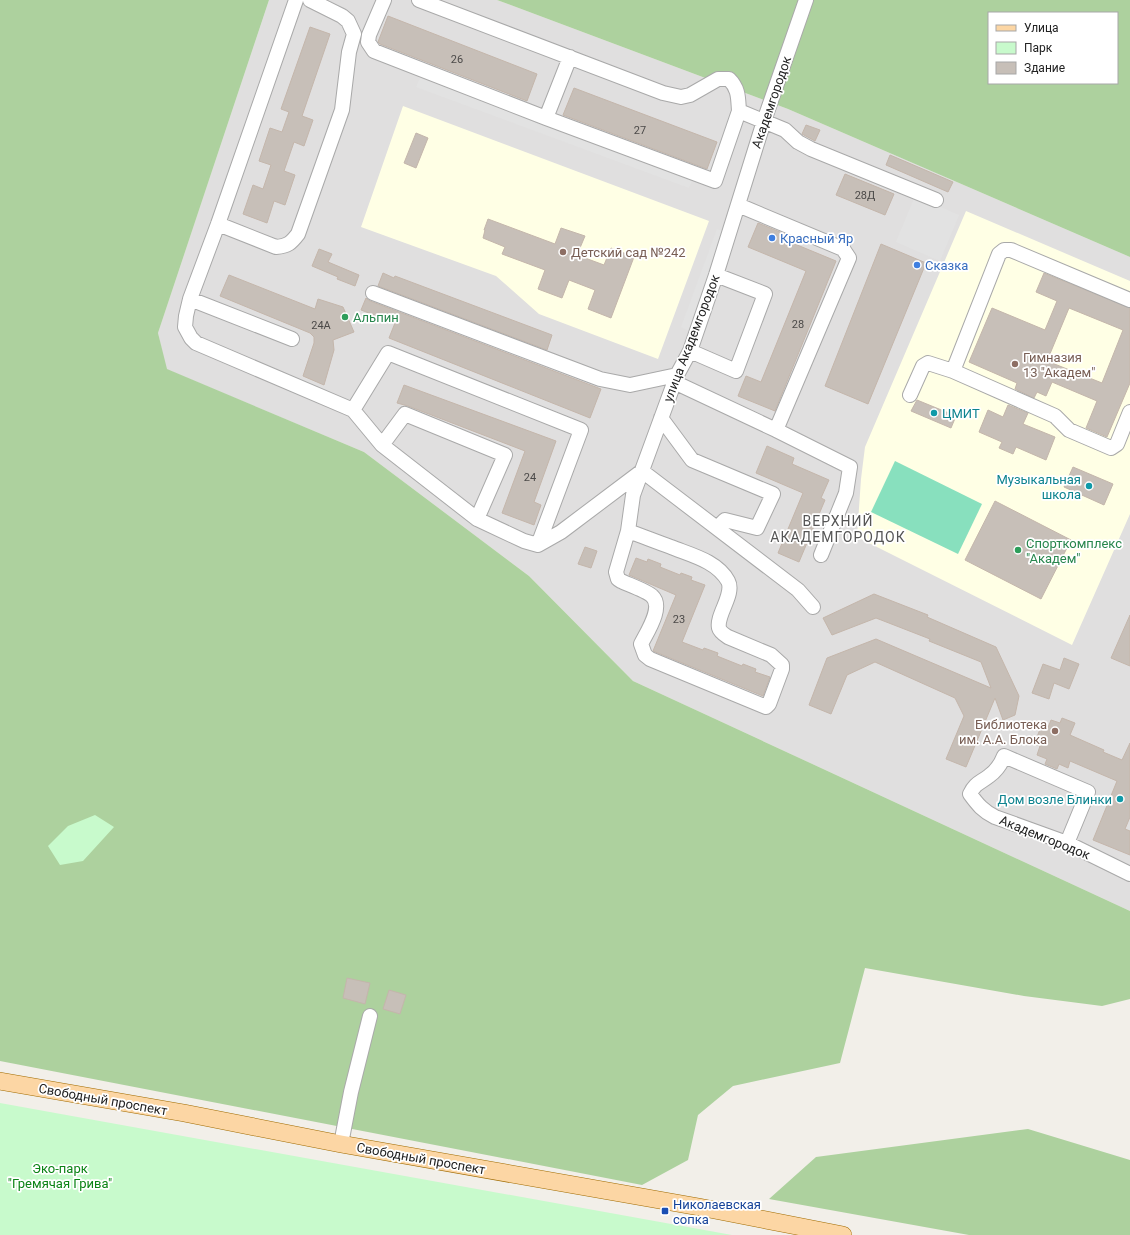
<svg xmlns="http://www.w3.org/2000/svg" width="1130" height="1235" font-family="Roboto,sans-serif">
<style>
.residential{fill:#e0dfdf}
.education{fill:#ffffe5}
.forest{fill:#add19e;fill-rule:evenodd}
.park{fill:#c8facc}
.pitch{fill:#88e0be}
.parking{fill:#e2e2e2}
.building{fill:#c7bfb8;stroke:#c4b6ab;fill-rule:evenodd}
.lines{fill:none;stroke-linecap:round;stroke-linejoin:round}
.minor-casing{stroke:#a9a9a9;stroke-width:16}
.major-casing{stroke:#a06b00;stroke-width:18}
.minor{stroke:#fff;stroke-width:14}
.major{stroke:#fcd6a4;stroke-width:17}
.shop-dot{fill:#3f7fe0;stroke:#fff;stroke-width:1.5}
.education-dot{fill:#8d6e63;stroke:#fff;stroke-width:1.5}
.leisure-dot{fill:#2e9e5b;stroke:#fff;stroke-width:1.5}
.culture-dot{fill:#0f9aa8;stroke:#fff;stroke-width:1.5}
.transit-dot{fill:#1a4fb4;stroke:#fff;stroke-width:1.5}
.labels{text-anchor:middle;stroke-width:3.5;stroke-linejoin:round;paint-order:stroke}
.number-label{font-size:11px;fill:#4b4948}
.street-label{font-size:13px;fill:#222;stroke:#fff}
.shop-label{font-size:13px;fill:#366cbe;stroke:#fff;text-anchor:start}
.education-label{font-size:13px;fill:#785e54;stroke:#fff;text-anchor:start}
.leisure-label{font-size:13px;fill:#27864d;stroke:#fff;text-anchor:start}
.culture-label{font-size:13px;fill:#0d838f;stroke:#fff;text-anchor:end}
.park-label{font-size:13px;fill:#0c8416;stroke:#fff}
.transit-label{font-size:13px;fill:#164399;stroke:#fff;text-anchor:start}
.neighbourhood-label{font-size:14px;letter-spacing:1px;fill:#555;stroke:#fff}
</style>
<rect width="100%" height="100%" fill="#f2efe9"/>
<path class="residential" d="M269,0H497L788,109L1130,257V911L633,681L529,576L364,452L166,369L158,333Z"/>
<path class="education" d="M403,106L709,221L658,359L539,314L496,276L361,227Z
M966,211L1130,281V514L1072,645L857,537L861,479L865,447Z"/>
<path class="forest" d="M0,0H269L158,333L167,369L364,452L529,576L633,681L1130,911V999L1102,1006L1024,996L865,968L840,1063L733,1086L698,1115L688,1160L642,1185L0,1061Z
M497,0H1130V257L788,109ZM989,13H1117V83H989Z
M1028,1129L1130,1160V1235H969L769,1199L816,1157Z"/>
<path class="park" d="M95,815L114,827L83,861L60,865L48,846L68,826Z
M0,1103L732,1235H0Z"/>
<path class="pitch" d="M895,461L982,504L958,554L871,512Z"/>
<path class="parking" d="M420,78L693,178L689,188L416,87Z
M915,196L959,215L940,261L896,242Z
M717,229L726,232L689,331L681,327Z"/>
<path class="building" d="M388,16L537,74L527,101L380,44L378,42Z
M310,27L330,34L302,116L313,120L304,146L294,142L284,171L295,175L285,205L274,201L267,223L243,214L253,185L263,189L271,165L259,161L270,128L282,132L289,112L281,109Z
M574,88L717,142L707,169L563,115Z
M806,125L820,130L815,141L802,134Z
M416,133L428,138L416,168L404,163Z
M890,155L953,182L948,192L886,165Z
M845,174L894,194L885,215L836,195Z
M488,219L555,244L561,228L585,236L577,255L604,265L611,248L634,257L611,318L588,309L595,290L569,280L562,298L538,289L545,270L502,254L505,247L483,238L485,230H484Z
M758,223L792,237L790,242L836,261L775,411L738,396L746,376L761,382L806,271L748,247Z
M881,244L926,263L868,404L825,386Z
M319,249L332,254L328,262L359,275L355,286L337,279L338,277L312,266Z
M383,273L394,278L395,276L552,335L547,350L378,286Z
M1044,273L1130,308V383L1107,437L1086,428L1097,401L1052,382L1046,396L1037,392L1034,398L1015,389L1017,383L969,362L992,308L1045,330L1057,301L1036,292ZM1069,308L1123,330L1102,383L1047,361Z
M229,275L315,309L318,299L343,307L354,332L333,340L334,350L324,385L303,376L314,343V337L310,333L220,296Z
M366,298L370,301L601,389L590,418L389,338L395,323L361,310Z
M404,385L556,441L534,502L541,505L534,525L502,513L525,451L408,406L397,403Z
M917,400L956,416L951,428L911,411Z
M1008,405L1028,413L1023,424L1055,437L1046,460L1016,447L1013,454L999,448L1002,442L979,432L988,410L1003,417Z
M767,446L794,458L792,464L829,480L821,498L825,500L799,562L778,553L803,493L756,473Z
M1073,467L1113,484L1104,505L1064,487Z
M995,501L1071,540L1041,599L965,560Z
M585,547L597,551L591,568L578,564Z
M636,558L647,562L648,559L661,564L660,567L680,575L681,573L692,577L691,580L705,585L682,642L703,650L704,648L718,653L717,656L742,666L743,664L756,669L755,672L770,677L763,696L653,651L676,595L629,575Z
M874,594L928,615L927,617L996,647L1019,696L1015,715L1003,720L995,698L966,767L946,759L964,716L955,698L875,662L847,675L831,714L809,705L827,658L876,639L991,688L981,662L929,641L930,639L876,618L832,635L823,618Z
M1130,615V666L1111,658Z
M1064,658L1079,664L1069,689L1054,683L1049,699L1032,693L1043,664L1060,670Z
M1062,718L1075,723L1070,735L1104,750L1103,752L1122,760L1130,743V817L1125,829L1130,831V855L1093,840L1117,781L1070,761L1068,768L1059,764L1057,769L1045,764L1047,759L1037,755L1040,746L1034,744L1041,727L1047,730L1051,720L1060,723Z
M347,978L370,983L365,1004L343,998Z
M389,990L406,995L400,1014L383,1009Z"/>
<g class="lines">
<defs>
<path id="minor" d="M296,0L218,224L190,299L186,316L185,327L191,338L196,343L353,410L382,445L477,519L524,541L538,545L561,532L642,471
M384,0L369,35L368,42L374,51L546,118L715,181L739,111
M419,0L663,93L681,97L690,95L718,79H729C739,89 738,98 739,111L785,130L798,142L811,149L936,200
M546,118L570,57
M218,224L276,247C288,246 291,243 298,234L342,110L349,52L354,34L348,21L342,16L310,0
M373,293L600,379L630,385L677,375
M190,299L292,339
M1130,300L1011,250H1004L999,254L953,371L1055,416L1069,430L1111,448L1117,444L1130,412
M690,351L736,371L765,294L716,275
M674,382L776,430L849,258L843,249L738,205
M910,395L923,366L928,363L953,371
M353,410L388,353L581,430L538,545
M661,418L692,460L773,494L757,528L725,520L717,528
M776,430L850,467L846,493L821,555
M382,445L405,414L505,455L477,519
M642,471L798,590L813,607
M628,531C642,536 657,542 671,547C691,555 717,561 728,581C735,594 716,615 719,628C720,632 725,635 728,637L771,655L782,665V669L769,704L766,707L650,659L645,655L641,644C647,632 664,607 652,596C647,591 627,584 621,581L618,579L616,572L628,531L633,495L677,375L690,351L716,275L764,121L806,0
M1067,843L1088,792L1004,756C1001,764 996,771 989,776C980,783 975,783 970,794C978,805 983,811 995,817L1067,843L1130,874
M341,1144L351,1092L370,1016"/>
<path id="major" d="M0,1081L184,1113L341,1144L699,1207L843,1235"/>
</defs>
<use href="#minor" class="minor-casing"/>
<use href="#major" class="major-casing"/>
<use href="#minor" class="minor"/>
<use href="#major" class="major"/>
</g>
<g class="shop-dot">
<circle cx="772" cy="238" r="4"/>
<circle cx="917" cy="265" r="4"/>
</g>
<g class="education-dot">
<circle cx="563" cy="252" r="4"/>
<circle cx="1015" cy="364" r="4"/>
<circle cx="1055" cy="731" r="4"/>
</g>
<g class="leisure-dot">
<circle cx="345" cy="317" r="4"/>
<circle cx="1018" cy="550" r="4"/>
</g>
<g class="culture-dot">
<circle cx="934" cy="413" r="4"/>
<circle cx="1089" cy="486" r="4"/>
<circle cx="1120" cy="799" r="4"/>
</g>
<rect class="transit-dot" x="661" y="1207" width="8" height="8" rx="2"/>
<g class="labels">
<g class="number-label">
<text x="457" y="63">26</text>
<text x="640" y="134">27</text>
<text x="865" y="199">28Д</text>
<text x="798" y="328">28</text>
<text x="321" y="329">24А</text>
<text x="530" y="481">24</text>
<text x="679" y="623">23</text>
</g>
<g class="street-label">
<text transform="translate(771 102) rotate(-71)" y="5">Академгородок</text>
<text transform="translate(691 338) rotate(-69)" y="5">улица Академгородок</text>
<text transform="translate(1045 837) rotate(22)" y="5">Академгородок</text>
<text transform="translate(103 1099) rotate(10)" y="5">Свободный проспект</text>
<text transform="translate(421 1158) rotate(10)" y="5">Свободный проспект</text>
</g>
<g class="shop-label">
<text x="780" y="243">Красный Яр</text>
<text x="925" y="270">Сказка</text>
</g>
<g class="education-label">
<text x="571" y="257">Детский сад №242</text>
<text x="1023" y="362">Гимназия<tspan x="1023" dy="15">13 "Академ"</tspan></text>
<text x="1047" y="729" text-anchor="end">Библиотека<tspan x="1047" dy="15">им. А.А. Блока</tspan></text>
</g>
<g class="leisure-label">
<text x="353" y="322">Альпин</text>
<text x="1026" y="548">Спорткомплекс<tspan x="1026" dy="15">"Академ"</tspan></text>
</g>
<g class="culture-label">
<text x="942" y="418" text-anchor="start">ЦМИТ</text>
<text x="1081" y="484">Музыкальная<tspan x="1081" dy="15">школа</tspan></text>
<text x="1112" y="804">Дом возле Блинки</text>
</g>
<g class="park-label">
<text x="60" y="1173">Эко-парк<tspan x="60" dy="15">"Гремячая Грива"</tspan></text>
</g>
<g class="transit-label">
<text x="673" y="1209">Николаевская<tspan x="673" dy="15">сопка</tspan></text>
</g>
<g class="neighbourhood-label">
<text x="838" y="526">ВЕРХНИЙ<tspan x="838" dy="16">АКАДЕМГОРОДОК</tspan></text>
</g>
</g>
<rect x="988" y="12" width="130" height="72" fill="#ffffff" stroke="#a7a7a7"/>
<rect x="996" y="25" width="20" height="6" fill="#fcd6a4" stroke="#a7a7a7"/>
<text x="1024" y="32" font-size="12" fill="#222222">Улица</text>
<rect x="996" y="42" width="20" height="12" fill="#c8facc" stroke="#a7a7a7"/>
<text x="1024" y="52" font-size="12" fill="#222222">Парк</text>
<rect x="996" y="62" width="20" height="12" fill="#c7bfb8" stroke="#a7a7a7"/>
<text x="1024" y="72" font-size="12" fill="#222222">Здание</text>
</svg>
